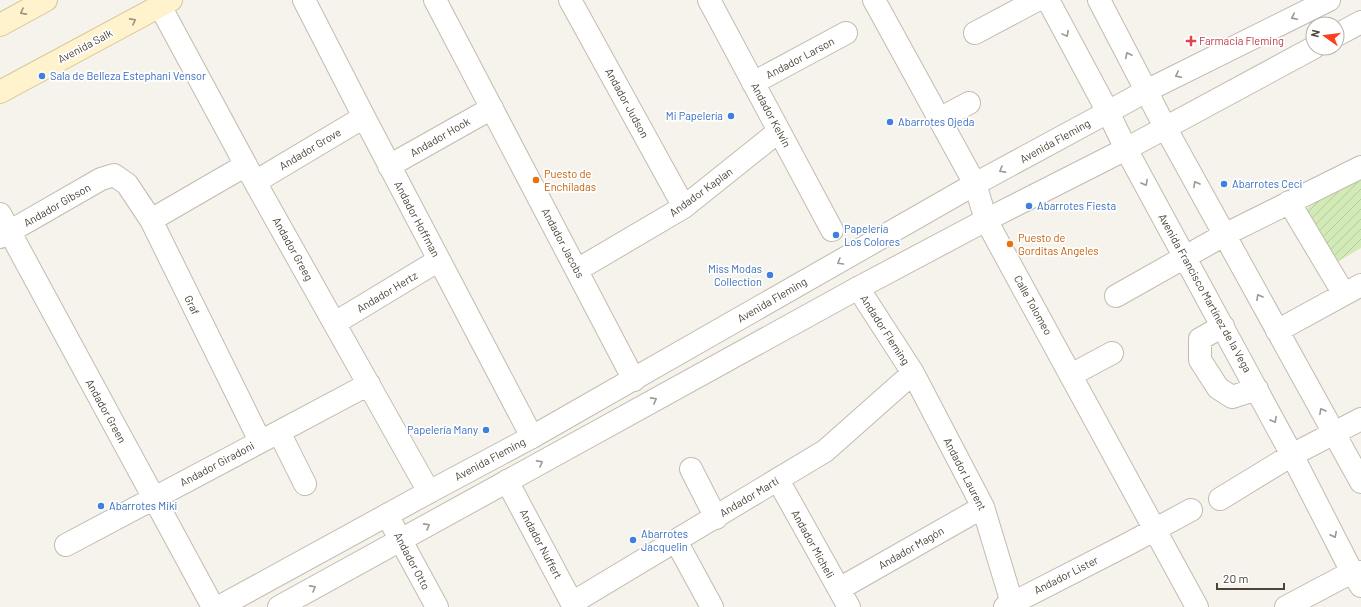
<svg xmlns="http://www.w3.org/2000/svg" width="1361" height="607" font-family="Barlow,sans-serif">
<style>
.garden{fill:url(#garden-furrows)}
.lines{fill:none;stroke-linecap:round;stroke-linejoin:round}
.minor-casing{stroke:#c2bbae;stroke-width:24}
.tertiary-casing{stroke:#c2bbae;stroke-width:24}
.secondary-casing{stroke:#d6c79b;stroke-width:24}
.minor{stroke:#fff;stroke-width:22}
.tertiary{stroke:#fff;stroke-width:22}
.secondary{stroke:#fff3cd;stroke-width:22}
.oneway{stroke:#9c937c}
.oneway2{stroke:#9c9892}
.health-dot{fill:#e0444e;stroke:#fff;stroke-width:1.5}
.shop-dot{fill:#3f7fe0;stroke:#fff;stroke-width:1.5}
.food-dot{fill:#e8710a;stroke:#fff;stroke-width:1.5}
.labels{text-anchor:middle;stroke-width:3.5;stroke-linejoin:round;paint-order:stroke}
.health-label{font-size:11px;fill:#be3a42;stroke:#fff;text-anchor:start}
.street-label{font-size:11px;fill:#4b4439;stroke:#fff}
.shop-label{font-size:11px;fill:#366cbe;stroke:#fff;text-anchor:start}
.food-label{font-size:11px;fill:#c56008;stroke:#fff;text-anchor:start}
</style>
<defs>
<pattern id="garden-furrows" width="10" height="10" patternUnits="userSpaceOnUse"><rect width="10" height="10" fill="#d2eab5"/><path d="M-1 1l2-2M0 10L10 0M9 11l2-2" fill="none" stroke="#b6ca9c"/></pattern>
</defs>
<rect width="100%" height="100%" fill="#f6f3ec"/>
<path class="garden" d="M1361,174V248L1337,262L1306,209Z"/>
<g class="lines">
<defs>
<path id="minor" d="M304,0L364,117L532,437
M435,0L634,380
M570,0L684,207
M709,0L832,230
M874,0L975,184L986,220L1197,607
M1048,0L1108,112L1126,149L1292,455L1352,572L1361,586
M1099,0L1165,127L1361,482
M160,6L255,182L429,492
M975,33L1037,0
M753,83L846,33
M939,119L969,103
M389,166L492,108
M255,182L364,117
M1289,202L1344,294
M0,214L213,607
M151,220L246,165
M0,237L101,179L114,175L127,184L151,220L260,441
M577,270L684,207L779,131
M858,288L913,373L983,507L1012,603
M1116,296L1224,235L1361,167
M335,323L439,260
M1223,326L1200,339V360L1218,388L1232,397L1257,389
M1277,331L1361,285
M1071,375L1112,353
M279,432L305,484
M691,469L716,518
M778,480L849,607
M507,481L574,607
M1220,499L1292,455L1361,419
M387,515L437,607
M676,541L712,607
M66,545L369,384
M839,589L983,507
M572,603L825,451L913,373
M1005,607L1128,544L1191,510
M1286,607L1352,572H1361"/>
<path id="tertiary" d="M1337,35L1361,22
M219,607L429,492L532,437L975,184L1108,112L1146,91L1329,0
M279,607L858,288L986,220L1126,149L1313,48"/>
<path id="secondary" d="M0,25L46,0
M0,92L171,0"/>
</defs>
<use href="#minor" class="minor-casing"/>
<use href="#tertiary" class="tertiary-casing"/>
<use href="#secondary" class="secondary-casing"/>
<use href="#minor" class="minor"/>
<use href="#tertiary" class="tertiary"/>
<use href="#secondary" class="secondary"/>
</g>
<defs><path id="oneway-chevron" d="M-2-3.5L2.5 0L-2 3.5" fill="none" stroke-width="1.6" stroke-linecap="round" stroke-linejoin="round"/></defs>
<g class="oneway">
<use href="#oneway-chevron" transform="translate(23 12) rotate(152)"/>
<use href="#oneway-chevron" transform="translate(133 21) rotate(-28)"/>
</g>
<g class="oneway2">
<use href="#oneway-chevron" transform="translate(1294 17) rotate(154)"/>
<use href="#oneway-chevron" transform="translate(1066 34) rotate(62)"/>
<use href="#oneway-chevron" transform="translate(1128 55) rotate(-117)"/>
<use href="#oneway-chevron" transform="translate(1178 75) rotate(154)"/>
<use href="#oneway-chevron" transform="translate(1002 170) rotate(151)"/>
<use href="#oneway-chevron" transform="translate(1145 183) rotate(61)"/>
<use href="#oneway-chevron" transform="translate(1196 184) rotate(-119)"/>
<use href="#oneway-chevron" transform="translate(840 262) rotate(150)"/>
<use href="#oneway-chevron" transform="translate(1259 297) rotate(-119)"/>
<use href="#oneway-chevron" transform="translate(654 400) rotate(-29)"/>
<use href="#oneway-chevron" transform="translate(1322 411) rotate(-119)"/>
<use href="#oneway-chevron" transform="translate(1274 420) rotate(61)"/>
<use href="#oneway-chevron" transform="translate(540 463) rotate(-29)"/>
<use href="#oneway-chevron" transform="translate(427 526) rotate(-29)"/>
<use href="#oneway-chevron" transform="translate(1334 535) rotate(63)"/>
<use href="#oneway-chevron" transform="translate(313 588) rotate(-29)"/>
</g>
<path class="health-dot" d="M1189 35h4v4h4v4h-4v4h-4v-4h-4v-4h4z"/>
<g class="shop-dot">
<circle cx="42" cy="76" r="4"/>
<circle cx="731" cy="116" r="4"/>
<circle cx="890" cy="122" r="4"/>
<circle cx="1224" cy="184" r="4"/>
<circle cx="1029" cy="206" r="4"/>
<circle cx="836" cy="235" r="4"/>
<circle cx="770" cy="275" r="4"/>
<circle cx="486" cy="430" r="4"/>
<circle cx="101" cy="506" r="4"/>
<circle cx="633" cy="540" r="4"/>
</g>
<g class="food-dot">
<circle cx="536" cy="180" r="4"/>
<circle cx="1010" cy="244" r="4"/>
</g>
<g class="labels">
<g class="health-label">
<text x="1199" y="45">Farmacia Fleming</text>
</g>
<g class="street-label">
<text transform="translate(85 46) rotate(-28)" y="4">Avenida Salk</text>
<text transform="translate(800 58) rotate(-28)" y="4">Andador Larson</text>
<text transform="translate(627 103) rotate(61)" y="4">Andador Judson</text>
<text transform="translate(771 115) rotate(62)" y="4">Andador Kelvin</text>
<text transform="translate(440 137) rotate(-30)" y="4">Andador Hook</text>
<text transform="translate(1055 141) rotate(-29)" y="4">Avenida Fleming</text>
<text transform="translate(310 149) rotate(-31)" y="4">Andador Grove</text>
<text transform="translate(701 192) rotate(-36)" y="4">Andador Kaplan</text>
<text transform="translate(57 205) rotate(-30)" y="4">Andador Gibson</text>
<text transform="translate(417 219) rotate(62)" y="4">Andador Hoffman</text>
<text transform="translate(563 243) rotate(62)" y="4">Andador Jacobs</text>
<text transform="translate(293 249) rotate(61)" y="4">Andador Greeg</text>
<text transform="translate(387 292) rotate(-31)" y="4">Andador Hertz</text>
<text transform="translate(1205 293) rotate(61)" y="4">Avenida Francisco Martínez de la Vega</text>
<text transform="translate(772 300) rotate(-30)" y="4">Avenida Fleming</text>
<text transform="translate(192 305) rotate(64)" y="4">Graf</text>
<text transform="translate(1033 305) rotate(61)" y="4">Calle Tolomeo</text>
<text transform="translate(885 330) rotate(57)" y="4">Andador Fleming</text>
<text transform="translate(106 411) rotate(61)" y="4">Andador Green</text>
<text transform="translate(490 459) rotate(-28)" y="4">Avenida Fleming</text>
<text transform="translate(217 464) rotate(-28)" y="4">Andador Giradoni</text>
<text transform="translate(965 474) rotate(63)" y="4">Andador Laurent</text>
<text transform="translate(749 497) rotate(-31)" y="4">Andador Martí</text>
<text transform="translate(541 544) rotate(62)" y="4">Andador Nuffert</text>
<text transform="translate(813 544) rotate(61)" y="4">Andador Micheli</text>
<text transform="translate(911 548) rotate(-30)" y="4">Andador Magón</text>
<text transform="translate(412 561) rotate(62)" y="4">Andador Otto</text>
<text transform="translate(1066 575) rotate(-27)" y="4">Andador Lister</text>
</g>
<g class="shop-label">
<text x="50" y="80">Sala de Belleza Estephani Vensor</text>
<text x="723" y="120" text-anchor="end">Mi Papelería</text>
<text x="898" y="126">Abarrotes Ojeda</text>
<text x="1232" y="188">Abarrotes Ceci</text>
<text x="1037" y="210">Abarrotes Fiesta</text>
<text x="844" y="233">Papelería<tspan x="844" dy="13">Los Colores</tspan></text>
<text x="762" y="273" text-anchor="end">Miss Modas<tspan x="762" dy="13">Collection</tspan></text>
<text x="478" y="434" text-anchor="end">Papelería Many</text>
<text x="109" y="510">Abarrotes Miki</text>
<text x="641" y="538">Abarrotes<tspan x="641" dy="13">Jacquelin</tspan></text>
</g>
<g class="food-label">
<text x="544" y="178">Puesto de<tspan x="544" dy="13">Enchiladas</tspan></text>
<text x="1018" y="242">Puesto de<tspan x="1018" dy="13">Gorditas Angeles</tspan></text>
</g>
</g>
<g transform="translate(1325 36) rotate(284)"><circle r="19" fill="#ffffff" stroke="#b7b4b0"/>
<path d="M0-3L7 15L0 10L-7 15Z" fill="#fc3f1d"/>
<text y="-6" font-size="11" font-weight="bold" text-anchor="middle" fill="#4b4439">N</text>
</g>
<path d="M1217 583v6h67v-6" fill="none" stroke="#4b4439" stroke-width="2"/>
<text x="1223" y="583" font-size="12" fill="#4b4439" stroke="#ffffff" stroke-width="3" paint-order="stroke">20 m</text>
</svg>
